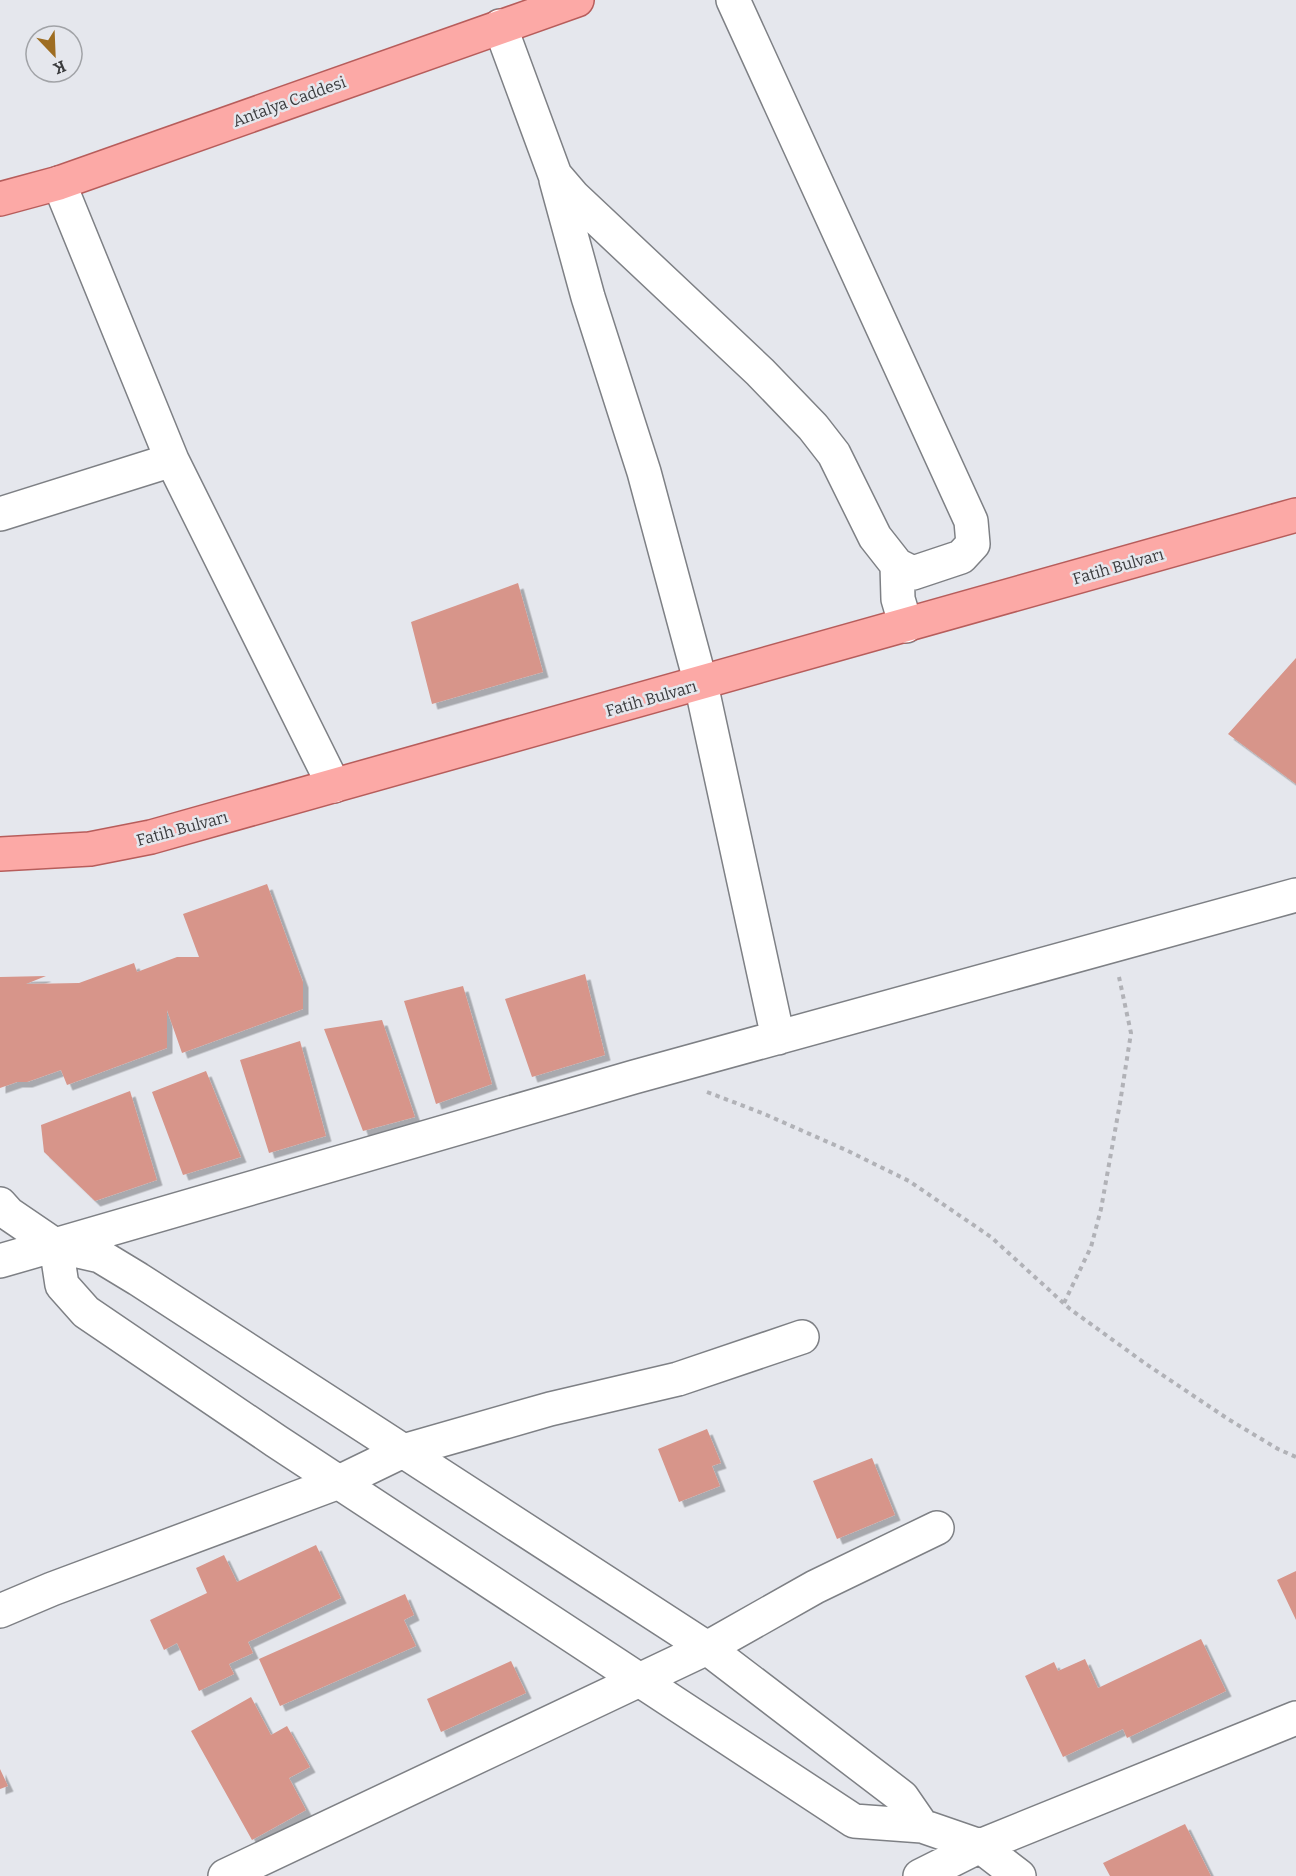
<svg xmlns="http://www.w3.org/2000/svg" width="1296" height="1876" font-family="Bitter,serif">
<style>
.building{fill:#d7958a;filter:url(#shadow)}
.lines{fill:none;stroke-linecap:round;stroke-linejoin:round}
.minor-casing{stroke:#7e8085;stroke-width:36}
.major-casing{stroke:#b75d5b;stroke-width:36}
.path{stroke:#b1b2b7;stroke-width:4;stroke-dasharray:4.5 4.5;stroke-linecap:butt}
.minor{stroke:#fff;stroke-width:33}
.major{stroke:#fca9a6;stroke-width:33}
.labels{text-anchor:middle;stroke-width:5;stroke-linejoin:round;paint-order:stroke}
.street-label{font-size:16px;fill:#3b3c3e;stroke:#e5e7ed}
</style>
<defs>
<filter id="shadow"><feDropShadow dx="5.5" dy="5.5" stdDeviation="0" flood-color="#0004"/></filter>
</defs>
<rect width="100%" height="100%" fill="#e5e7ed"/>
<path class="building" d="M518,583L543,672L432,704L411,622Z
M1296,658V784L1228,734Z
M267,884L303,982V1009L182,1053L167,1010V1048L67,1085L61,1070L27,1082H17L0,1088V977L46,976L26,984L79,983L134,963L137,972L177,957H199L183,914Z
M585,974L605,1055L532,1077L505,999Z
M463,986L492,1084L436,1104L404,1001Z
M382,1020L415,1117L363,1131L324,1029Z
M300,1041L326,1136L269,1153L240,1060Z
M206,1071L241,1157L183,1175L152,1092Z
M130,1091L157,1180L95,1201L44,1152L41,1125Z
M707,1429L721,1463L712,1466L720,1486L679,1502L658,1449Z
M872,1458L895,1515L837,1539L813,1481Z
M316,1545L341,1598L248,1642L253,1653L229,1664L234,1674L199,1691L177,1643L164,1650L150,1620L207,1593L196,1568L224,1555L237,1582Z
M1296,1571V1620L1277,1580Z
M405,1594L414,1615L404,1620L416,1646L280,1706L259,1659Z
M1201,1639L1226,1691L1127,1738L1123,1729L1063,1757L1025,1676L1054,1662L1058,1671L1085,1659L1098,1688Z
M511,1661L526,1693L441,1732L427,1699Z
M251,1697L271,1735L287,1726L310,1767L289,1778L306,1810L252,1840L191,1731Z
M0,1769L8,1786L0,1789Z
M1185,1824L1211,1876H1110L1103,1863Z"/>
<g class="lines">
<defs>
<path id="minor" d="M500,26L555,175L573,196L760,372L813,427L834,454L875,537L897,565L913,573L961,557L973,544L971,521L733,0
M556,180L588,297L644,472L701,684L778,1038
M172,460L334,786
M0,514L172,460L59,183
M897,565L898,599L906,626
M0,1204L9,1214L56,1246L100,1256L138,1279L707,1648L902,1797L922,1826
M56,1246L62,1285L86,1312L276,1441L854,1821L922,1826L980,1846L1019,1876
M0,1261L634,1077L1296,895
M0,1611L52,1589L339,1482L403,1451L550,1409L678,1379L802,1337
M225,1876L707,1648L815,1587L937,1528
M920,1876L980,1846L1296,1718"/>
<path id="major" d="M0,199L59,183L577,0
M0,854L90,849L151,837L1296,515"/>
</defs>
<use href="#minor" class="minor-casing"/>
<use href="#major" class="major-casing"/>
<path class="path" d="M707,1092L762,1113L846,1150L909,1181L991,1237L1070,1309L1146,1364L1228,1419L1278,1449L1296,1457
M1064,1303L1091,1247L1101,1209L1120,1103L1131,1033L1119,977"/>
<use href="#minor" class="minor"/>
<use href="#major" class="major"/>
</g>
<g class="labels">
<g class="street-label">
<text transform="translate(289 101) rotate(-20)" y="6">Antalya Caddesi</text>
<text transform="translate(1118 566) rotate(-16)" y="6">Fatih Bulvarı</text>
<text transform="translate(651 698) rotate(-16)" y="6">Fatih Bulvarı</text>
<text transform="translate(182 828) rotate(-15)" y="6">Fatih Bulvarı</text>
</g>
</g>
<g transform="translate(54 54) rotate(157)"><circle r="28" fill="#e5e7ed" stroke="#a1a3a7" stroke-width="1.5"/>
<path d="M0-4.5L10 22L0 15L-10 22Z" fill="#9e6d21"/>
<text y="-9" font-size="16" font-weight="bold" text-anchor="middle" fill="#3b3c3e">K</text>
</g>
</svg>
